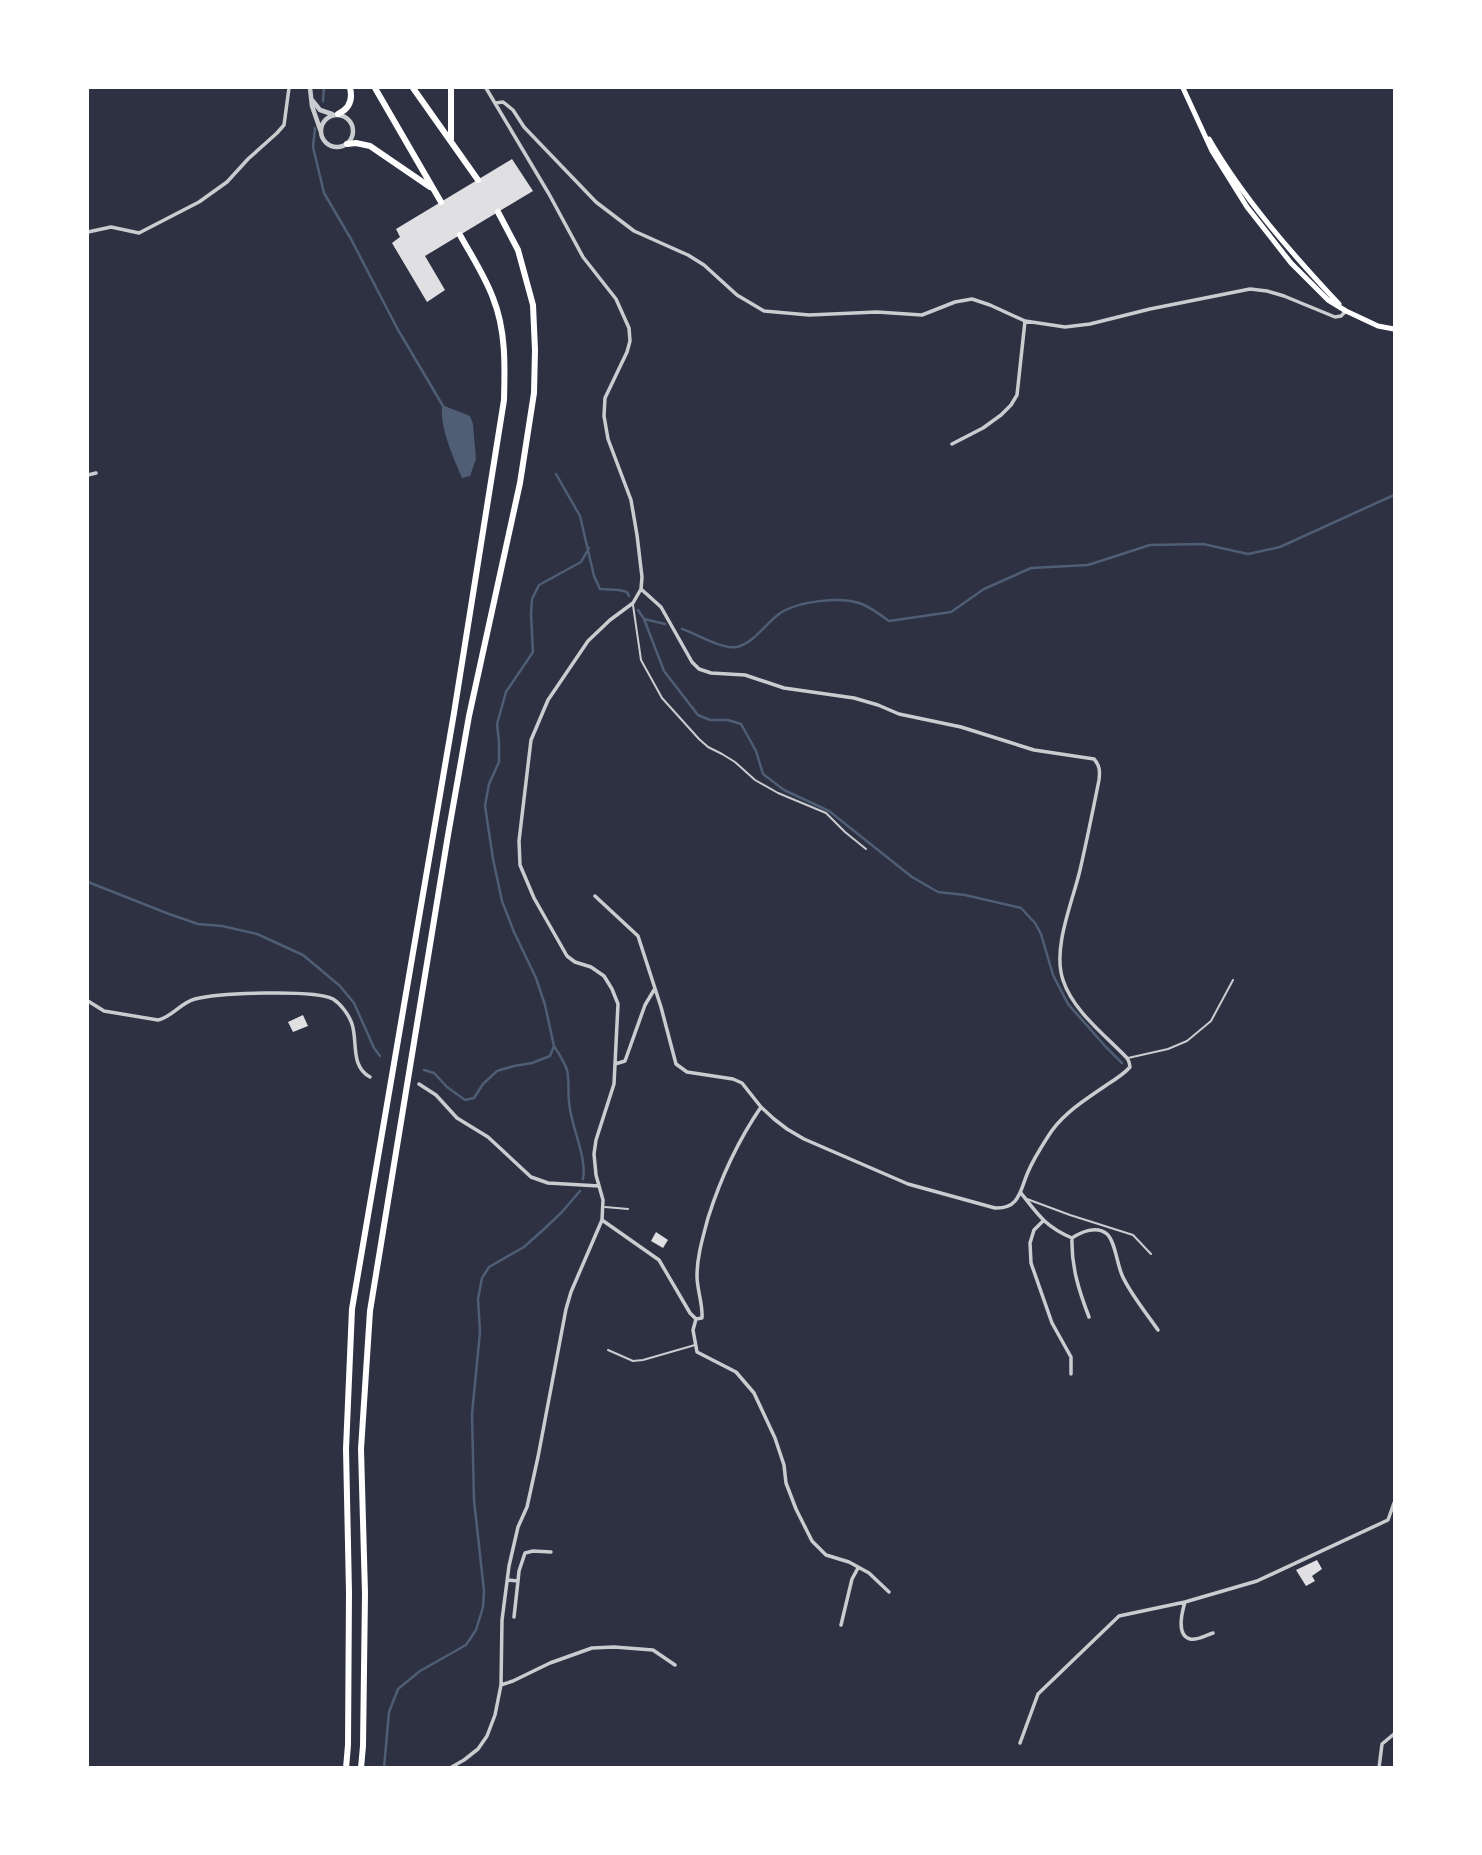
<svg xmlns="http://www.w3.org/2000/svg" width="1482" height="1855" font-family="'IBM Plex Sans',sans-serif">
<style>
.water{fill:#4f5d75}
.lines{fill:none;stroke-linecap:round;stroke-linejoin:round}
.stream{stroke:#4f5d75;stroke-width:2.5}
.building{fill:#e0e0e3}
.service{stroke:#caccd0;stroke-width:2}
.minor{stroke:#caccd0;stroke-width:3.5}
.tertiary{stroke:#caccd0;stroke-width:4.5}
.primary{stroke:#fff;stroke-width:5}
.motorway{stroke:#fff;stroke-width:6}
</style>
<rect width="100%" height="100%" fill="#2d3142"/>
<path class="water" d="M442,405L470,416L473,424L476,459L470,476L462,478C453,456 440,429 442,405Z"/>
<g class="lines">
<path class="stream" d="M323,101L324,88
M315,128L313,147L324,193L351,239L397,328L443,406
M556,474L580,516L594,576L600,589L619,590L627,592L629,596
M638,610L644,619L665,624
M644,619L664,671L698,715L710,720H728L741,724L756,751L763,774L784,790L829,811L912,877L938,892L965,895L1021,908L1035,923L1041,934L1053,975L1068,1004L1106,1047L1122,1063
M682,629C695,633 723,650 737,647C755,642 765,624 779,614C797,601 841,596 862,604C871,608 881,615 889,621L951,612L984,589L1031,568L1088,565L1150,545L1203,544L1248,554L1280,547L1394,495
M88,882L169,914L198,924L222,926L257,934L303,955L340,986L354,1003L374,1048L380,1056
M554,1046C559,1054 564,1061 567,1070C570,1083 567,1096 570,1109C573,1130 587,1159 583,1179
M424,1070L434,1073L447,1087L465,1100L474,1098L483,1084L497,1071L514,1066L532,1063L550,1056L554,1046L545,1005L536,978L514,932L502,901L493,859L485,806L489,784L499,762V742L497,724L506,692L533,652L531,614L532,599L539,585L581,562L589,548
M384,1768L389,1712L398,1689L420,1671L466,1645L476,1630L483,1607L484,1591L474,1500L472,1414L480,1332L478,1299L482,1278L489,1267L524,1247L543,1230L561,1213L580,1191"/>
</g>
<path class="building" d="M512,159L533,191L425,256L445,290L427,302L392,243L400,237L396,229Z
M303,1015L308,1026L293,1032L288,1022Z
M656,1232L668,1240L663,1248L651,1241Z
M1317,1560L1322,1569L1312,1576L1315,1581L1306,1586L1296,1570Z"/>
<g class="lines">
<path class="service" d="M633,605L641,660L662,698L699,739L708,747L722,754L735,762L755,780L778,793L826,813L845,832L866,849
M1128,1058L1168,1049L1187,1041L1211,1021L1233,980
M1027,1199L1070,1215L1133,1235L1151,1254
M605,1207L628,1209
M608,1350L633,1361L643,1360L695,1345"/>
<path class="minor" d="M496,103L503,102L513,110L524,127L596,202L634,231L688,255L704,265L737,295L764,311L809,315L877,312L922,315L955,302L972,299L990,305L1025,321L1065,327L1090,324L1150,309L1250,289L1267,291L1284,296L1335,317L1341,316L1346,311
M88,232L111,227L139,233L199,202L227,182L248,159L277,133L284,125L289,88
M952,444L983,428L1001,415L1011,405L1017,395L1025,321
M88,475L96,473
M595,896L638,936L661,1007L676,1064L687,1072L733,1079L742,1083L761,1107L774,1119L787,1129L804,1139L908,1184L995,1208C1020,1209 1020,1190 1028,1172C1033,1160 1040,1149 1047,1138C1061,1114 1085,1100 1108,1084C1116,1079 1124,1074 1130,1067L1129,1062L1127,1058C1105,1035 1073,1011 1063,980C1052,948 1073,901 1080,870C1087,840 1093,810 1099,780C1100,771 1100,766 1094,759L1034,750L961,727L899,714L878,705L854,698L784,688L745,675L711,673L699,669L692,662L661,607L641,589
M88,1001L104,1011L158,1020C172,1017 180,1003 195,999C217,993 314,989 333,999C341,1004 349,1015 352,1024C358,1042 350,1066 370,1077
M615,1064L625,1061L645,1005L654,990
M419,1084L436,1095L457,1118L488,1137L531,1177L548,1183L599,1186
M1021,1193C1038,1215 1046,1227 1072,1238C1081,1232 1097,1225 1107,1234C1115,1241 1117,1264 1122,1275C1129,1292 1147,1314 1158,1330
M602,1220L659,1260L690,1313L696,1319
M1043,1221L1034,1230L1030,1243L1031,1263L1052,1323L1071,1357V1374
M1072,1238C1071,1266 1079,1291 1089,1317
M696,1319L693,1330L697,1352L736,1372L754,1393L775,1438L784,1465L786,1483L796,1509L812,1541L826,1555L849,1562L869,1573L889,1592
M696,1319L702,1318C703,1304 697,1290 697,1276C697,1256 703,1237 708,1218C721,1177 737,1142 761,1107
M508,1580L518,1581L514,1617
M518,1581L519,1571L525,1553L533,1551L551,1552
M1185,1602C1182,1612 1176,1635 1190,1639C1197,1641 1206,1635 1213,1633
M841,1625L852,1579L858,1568
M501,1685L513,1681L550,1663L592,1648L614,1647L653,1650L675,1665
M1020,1743L1038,1694L1119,1616L1185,1602L1257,1581L1388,1520L1394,1503
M450,1768L464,1760L478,1749L487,1736L495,1715L501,1685L502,1620L509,1566L518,1527L527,1507L538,1457L566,1309L571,1292L602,1220L603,1200L596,1175L594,1154L596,1140L614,1084L618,1004L612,989L604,976L591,967L575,962L567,956L534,898L520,865L519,841L531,740L548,700L588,641L610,620L633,603L641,589L642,577L637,535L631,500L608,439L604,416L605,398L627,352L630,341L629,328L616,299L583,257L549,194L486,88
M1379,1768L1382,1744L1394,1734"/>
<path class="tertiary" d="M310,88L312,106L321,132
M312,100L320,110L332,114
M321 131a16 16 0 1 1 32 0a16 16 0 1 1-32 0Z"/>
<path class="primary" d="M1183,88L1212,151L1247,207L1291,263L1328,300L1346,311L1378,326L1394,329
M1209,139C1243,198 1293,255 1339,304"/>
<path class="motorway" d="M375,88L441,202
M413,88L478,180
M451,88V139
M338,114C349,109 353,100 350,88
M347,144L356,143L370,146L430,187
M346,1768L348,1745L349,1592L346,1449L352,1309L454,713L504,400C505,366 506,330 493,298C485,276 471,255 460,235
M361,1768L363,1746L365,1593L361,1449L370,1311L448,835L469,716L520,483L534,393L535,350L533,305L518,250L498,212"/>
</g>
<rect width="1482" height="1855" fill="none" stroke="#ffffff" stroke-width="178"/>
</svg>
